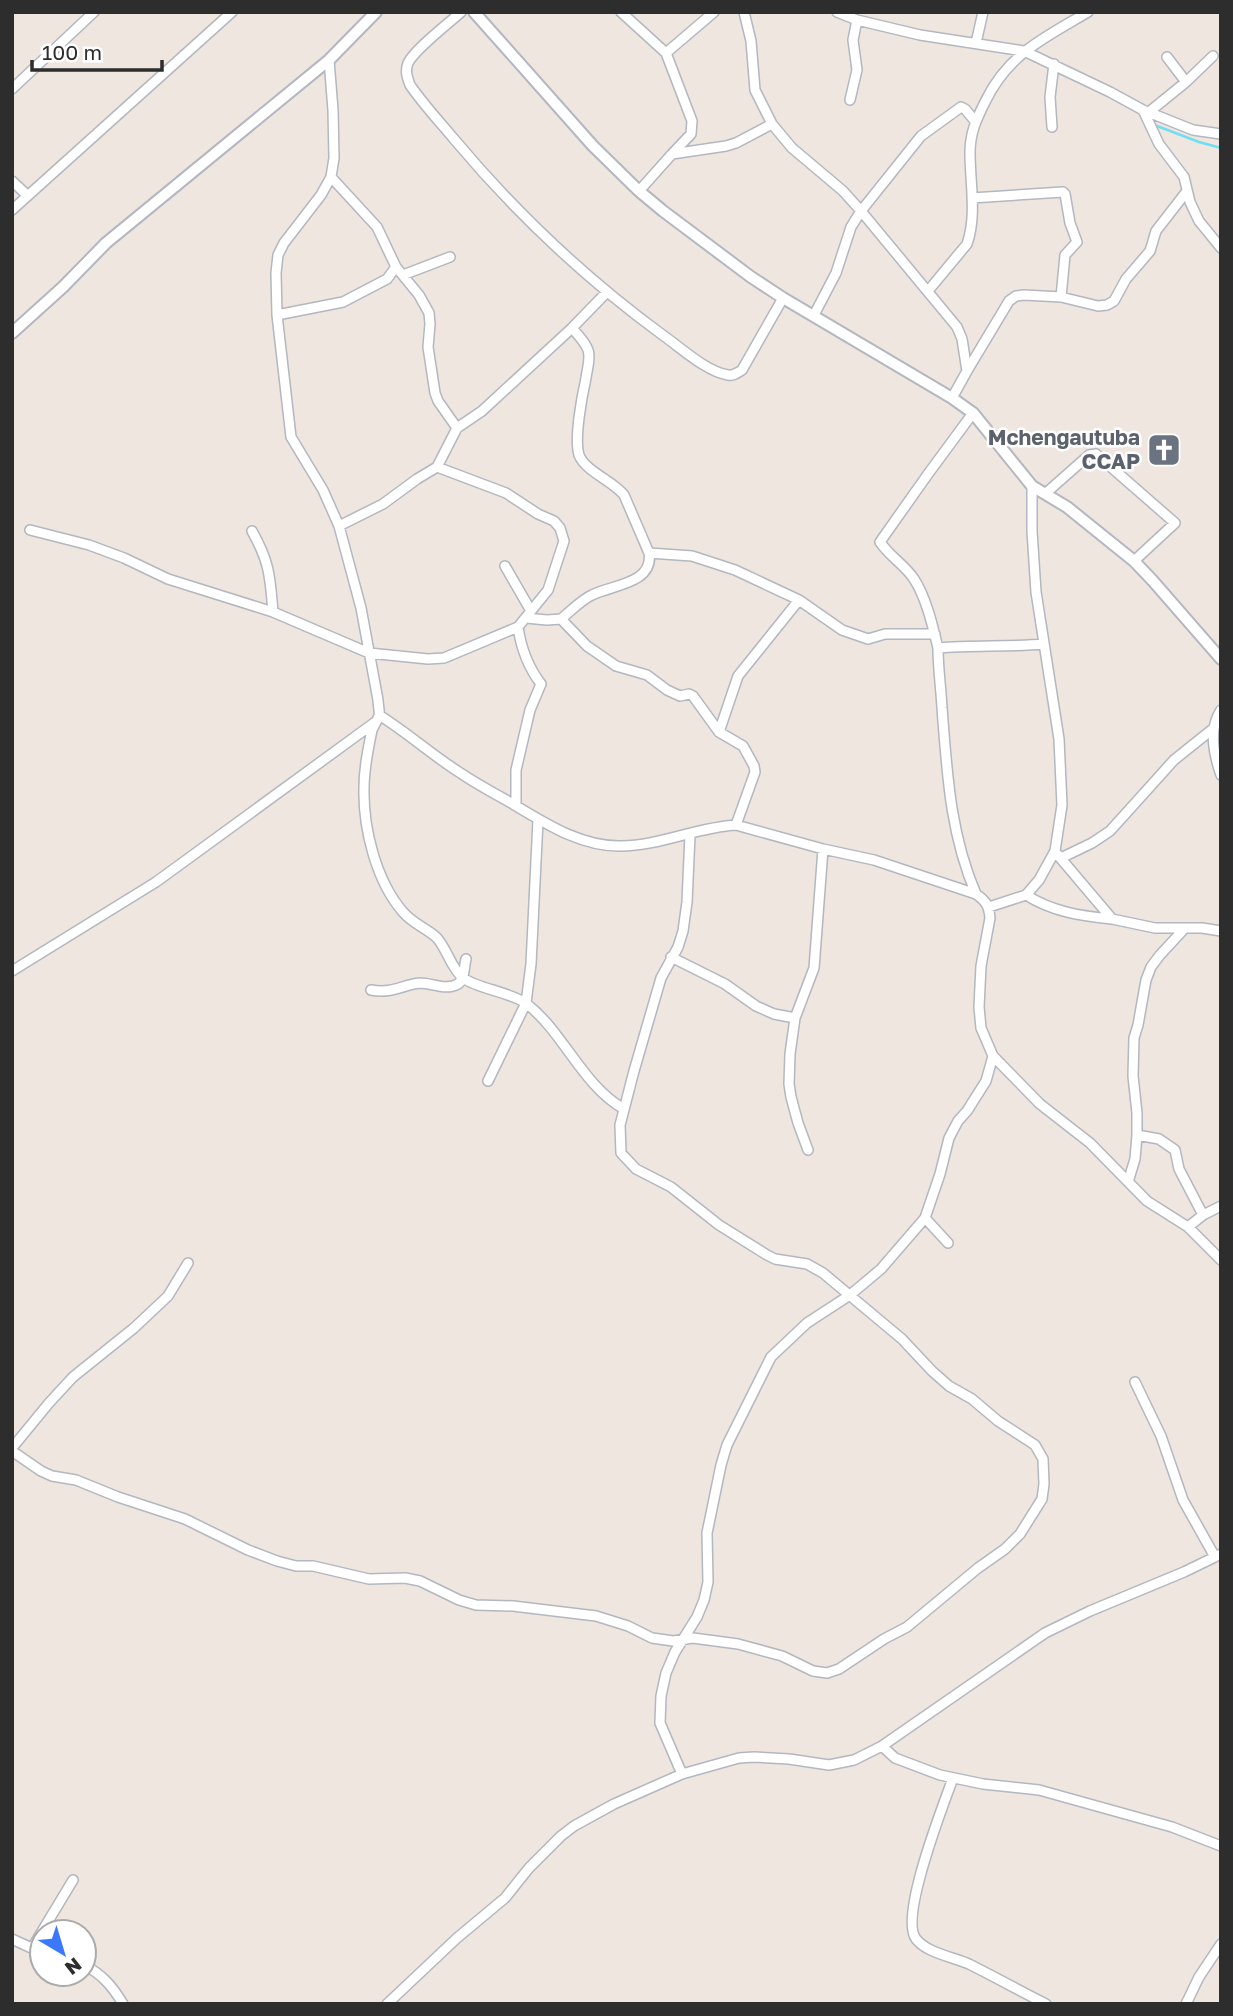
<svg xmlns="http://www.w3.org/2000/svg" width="1233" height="2016" font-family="'Golos Text',sans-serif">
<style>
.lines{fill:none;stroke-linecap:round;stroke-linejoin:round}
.stream{stroke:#70dff3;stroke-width:2.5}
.minor-casing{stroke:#b3b7c1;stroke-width:12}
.tertiary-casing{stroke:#b3b7c1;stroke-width:14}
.minor{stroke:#fff;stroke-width:9}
.tertiary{stroke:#fff;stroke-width:10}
.labels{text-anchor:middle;stroke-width:5;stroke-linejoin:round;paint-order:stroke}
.worship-label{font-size:21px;font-weight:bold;fill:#5b616d;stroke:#fff;text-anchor:end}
</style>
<rect width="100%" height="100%" fill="#efe6df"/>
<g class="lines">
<path class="stream" d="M1157,126L1199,142L1221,148"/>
<defs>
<path id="minor" d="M461,12C448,24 415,49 408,63C405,71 407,77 410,85C423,104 439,121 454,139C516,213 586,279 664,336C681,348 707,372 728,375C734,376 737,373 742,370L783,298
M621,12L666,53L692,121L691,134L672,154
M744,12L751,41L755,90L772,124L792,148L843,191L861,211L957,327L962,339L967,371L952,398
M837,12L857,20L920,35L1024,51L1110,92L1143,110L1193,130L1221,134
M976,43L983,12
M666,53L714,12
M329,60L333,110L334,158L331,177L321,195L284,243L278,255L276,273L277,315L291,437L323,490L339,526L361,608L378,700C378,705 380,712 379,716C377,721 374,725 372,730C368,749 364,768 364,788C363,828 376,881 403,912C413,924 428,929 437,938C447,949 451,968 463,978C478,989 511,992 527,1004C564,1033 582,1085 624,1109
M1186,82L1213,56
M12,89L94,12
M850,100L857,70L853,40L857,20
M1143,110L1159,144L1184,177L1190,202L1199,221L1221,248
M1149,112L1186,82L1167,57
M1052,127L1050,97L1054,64
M331,177L377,227L396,267L419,295L429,313L430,324L428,347L435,393L438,401L457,428
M12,181L27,195
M639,191L672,154L726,146L736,143L772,124
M972,198L1063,192L1065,194L1070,223L1077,242L1065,255L1061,297
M12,210L232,12
M403,275L450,257
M928,291L967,244C977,216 970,182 970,153C970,133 976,120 985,102C1008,54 1044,38 1088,12
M277,315L343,302L387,279L396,267
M814,315L836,273L851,227L861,211L921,136L961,107L965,109L975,121
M572,328C578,335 585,342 588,350C591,359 587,369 586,378C582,396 574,438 579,455C585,471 613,481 624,495L649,553L692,556L735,570L799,600L842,630L868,639L885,634H935
M967,371L1009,301L1016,296L1024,295L1061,297L1098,306L1107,305L1114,301L1126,279L1150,251L1156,231L1187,191
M973,413L928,474L880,542C889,556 905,565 914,579C926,597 933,627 938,648C938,668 941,688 942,708C947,772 950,834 976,894
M1046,493L1089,455L1096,454L1175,523L1134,561
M339,526L383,504L417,479L437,467L457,428L482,411L572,328L607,292
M30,530L89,545L124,558L168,579L273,612L369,653L428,659L444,658L518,627L548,590L564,541L560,528L554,521L538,514L506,493L437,467
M252,531C270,563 270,577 273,612
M505,566L531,611
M526,618L547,620L561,619L587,646L616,666L647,675L667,690L680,696L689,694L693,696L719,732L743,746L754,766L755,772L736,825
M561,619C571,611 581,600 592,595C611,585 654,584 649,553
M938,648C973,645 1009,647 1044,644
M1221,710C1208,730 1214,755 1221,775
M379,715C408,733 433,756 462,774C478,785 496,794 513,804C545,823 581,847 621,846C659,846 698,827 736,825L823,849L874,860L976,894C986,901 989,906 990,918L981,966L979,1007L981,1028L993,1056L1040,1104L1090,1143L1147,1201L1188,1227L1221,1260
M719,732L738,676L799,600
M516,805V770L530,710L541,684C528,667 521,648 518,627
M1057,854L1112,919L1155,928H1185
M1061,858L1092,843L1110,831L1174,760L1214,728
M1026,895C1053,912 1081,916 1112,919
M989,907L1026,895L1039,880L1055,851L1062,805L1059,739L1036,592L1032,531V486
M671,957L725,984L756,1006L774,1014L795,1018
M12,971L156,882L374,723
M371,990C393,994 401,985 420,983C432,983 446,991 458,984C465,979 464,966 466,959
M488,1081L526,1003L531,964L538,820
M1137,1135L1159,1139L1175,1150L1179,1169L1203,1215
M808,1150L798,1123L791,1097L789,1084L790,1054L795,1018L814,968L823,849
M1128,1182L1135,1159L1137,1135V1113L1133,1076L1134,1038L1138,1025L1146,980L1151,967L1160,955L1185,928H1202L1221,931
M925,1218L948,1243
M1188,1227L1203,1215L1221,1206
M1135,1382L1161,1436L1183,1500L1215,1557
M12,1448L49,1403L73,1377L134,1328L168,1296L188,1263
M12,1451L41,1471L52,1476L76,1480L118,1497L185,1519L248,1550L277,1561L296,1566H313L369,1579L405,1578L420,1581L459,1600L476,1605L513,1606L596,1616L628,1626L652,1638L673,1641L693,1638L738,1644L782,1656L813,1671L827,1673L839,1669L884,1639L907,1627L978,1568L1005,1549L1020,1534L1042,1499L1044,1484L1043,1459L1035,1445L998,1421L972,1399L949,1386L932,1371L902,1339L823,1273L807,1264L775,1259L767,1255L719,1225L671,1187L636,1169L621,1153L620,1125L634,1071L661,978L678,947L683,931L687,902L690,835
M882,1746L895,1758L940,1775L983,1784L1039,1790L1172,1827L1221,1846
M682,1774L660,1723L661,1696L666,1673L675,1652L697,1617L704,1600L708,1582L707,1533L721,1465L727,1445L771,1357L807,1323L850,1295L881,1269L925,1218L940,1174L949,1138L958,1121L967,1111L986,1081L993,1056
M953,1778C943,1806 899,1917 916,1939C927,1953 953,1957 969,1964C995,1977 1020,1991 1046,2004
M12,1939L42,1953
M32,1948L73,1880
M84,1965C102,1974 113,1987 123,2004
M387,2004L457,1938L505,1898L529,1868L561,1836L574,1826L614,1804L682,1774L739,1758L754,1757L789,1759L829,1765L854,1760L882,1746L1045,1633L1090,1611L1184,1572L1221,1554
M1186,2004L1199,1977L1221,1944"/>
<path id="tertiary" d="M474,12L593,146L639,191L663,211L751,277L783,298L952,398L973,413L1032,486L1067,507L1134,561L1153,581L1221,659
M12,333L63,287L106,243L329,60L376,12"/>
</defs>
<use href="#minor" class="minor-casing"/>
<use href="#tertiary" class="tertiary-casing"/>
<use href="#minor" class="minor"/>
<use href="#tertiary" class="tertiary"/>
</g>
<defs>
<symbol id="church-square" viewBox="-11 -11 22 22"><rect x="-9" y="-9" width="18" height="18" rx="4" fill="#6b7280" stroke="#fff"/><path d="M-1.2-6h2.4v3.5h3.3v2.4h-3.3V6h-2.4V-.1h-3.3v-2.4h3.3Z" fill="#fff"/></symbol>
</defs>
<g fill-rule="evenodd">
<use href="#church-square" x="1145" y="431" width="38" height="38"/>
</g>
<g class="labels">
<g class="worship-label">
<text x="1140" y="445">Mchengautuba<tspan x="1140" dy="24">CCAP</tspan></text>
</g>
</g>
<rect width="1233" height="2016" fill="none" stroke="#2d2d2d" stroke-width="28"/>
<g transform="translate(63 1953) rotate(142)"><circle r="33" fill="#ffffff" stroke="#ababab" stroke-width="2"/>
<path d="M0-5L12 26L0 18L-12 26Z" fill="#3c77ff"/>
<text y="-10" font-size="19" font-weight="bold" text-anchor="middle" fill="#2d2d2d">N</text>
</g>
<path d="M32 60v10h130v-10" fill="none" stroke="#2d2d2d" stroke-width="3.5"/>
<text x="42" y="60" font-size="21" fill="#2d2d2d" stroke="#ffffff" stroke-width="5" paint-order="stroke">100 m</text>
</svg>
